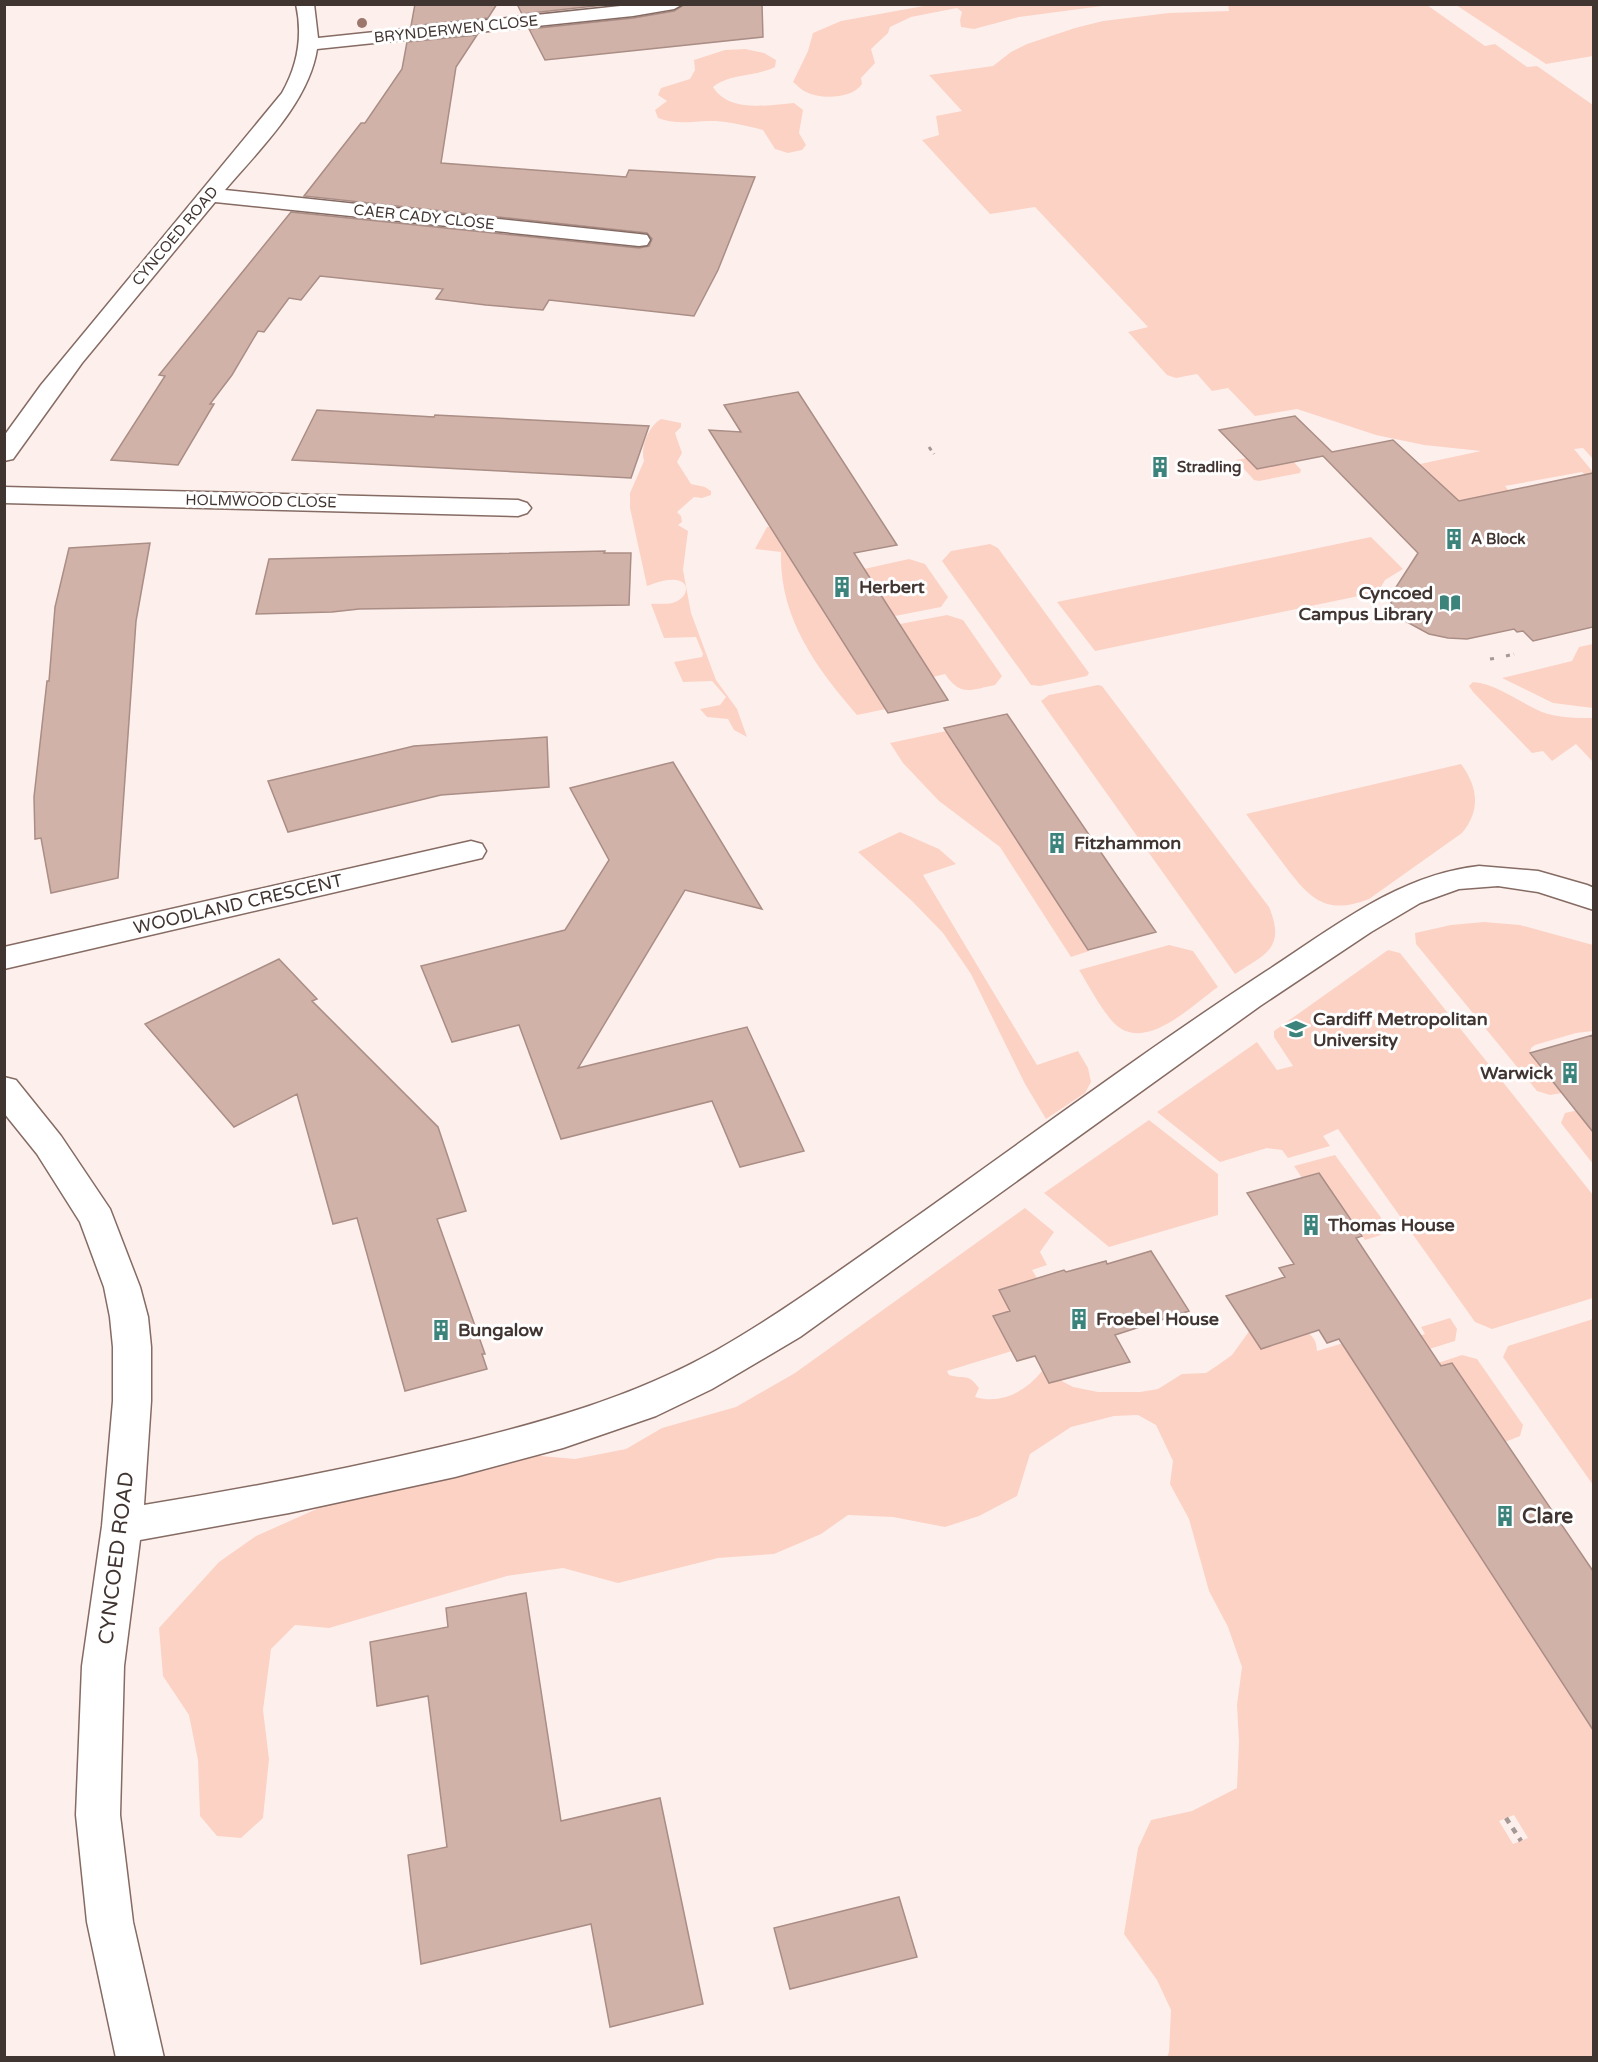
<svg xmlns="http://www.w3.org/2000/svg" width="1598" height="2062" font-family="'Varela Round',sans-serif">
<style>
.green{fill:#fcd2c5;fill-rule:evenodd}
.building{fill:#d0b2a9;stroke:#aa8d85;stroke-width:1.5}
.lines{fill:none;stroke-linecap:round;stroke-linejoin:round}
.minor-casing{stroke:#856b63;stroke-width:3}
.path-far1{stroke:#a59895;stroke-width:3;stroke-dasharray:4 4;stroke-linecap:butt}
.path{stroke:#a59895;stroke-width:4.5;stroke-dasharray:6 6;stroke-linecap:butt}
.minor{fill:#fff;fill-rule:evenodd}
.tree{fill:#9d776c}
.labels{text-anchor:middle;stroke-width:6;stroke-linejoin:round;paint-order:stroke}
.far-street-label{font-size:15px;fill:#413532;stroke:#fff}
.far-poi-label{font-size:15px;font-weight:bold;fill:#413532;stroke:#fff;text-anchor:start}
.poi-label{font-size:18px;font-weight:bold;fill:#413532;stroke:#fff;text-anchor:start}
.street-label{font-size:18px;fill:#413532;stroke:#fff}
.near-poi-label{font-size:21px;font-weight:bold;fill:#413532;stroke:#fff;text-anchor:start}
.near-street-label{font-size:21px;fill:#413532;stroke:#fff}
</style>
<rect width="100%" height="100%" fill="#fdf0ec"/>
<path class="green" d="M929,5V4L1110,5L1019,17L974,29L961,27L960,20L962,12L957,8L911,17L890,27L888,33L871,49L875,63L861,78L862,84C852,99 820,100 804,91C800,89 796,84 793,82L808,51L813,33L841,21Z
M1228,5H1427L1485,46L1495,44L1527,67L1537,66L1593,105V459L1583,448L1574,449L1593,472V482L1582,472L1505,486L1509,491L1459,501L1420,464L1481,451L1424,445L1376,435L1297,409L1255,416L1228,388L1212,391L1197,374L1176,378L1167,375L1128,332L1148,327L1035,207L990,214L922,140L939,135L936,116L962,111L929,75L993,66L1011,52L1027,44L1075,28L1103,21L1169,13L1229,11Z
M1456,5H1593V56L1546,64Z
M745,49L764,53L776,60L775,67C755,77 730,73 713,87C729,113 768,105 794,103L803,110L799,133L806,145L802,150L788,153L775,149L763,130C748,126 731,122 715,121C694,120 678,126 658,118L655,110L667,101L658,95L661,88L690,79L695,70L694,60L725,50Z
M661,419L681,423V427L675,433L682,453L677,462L691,484L705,487L711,491V495L702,498L694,497L677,512L681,516L682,522L678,525L688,531L683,570L691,613L716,680L737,709L747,737L734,730L728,719L707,717L700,709L720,705L726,697L712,681L683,682L674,662L702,657L703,654L696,637L664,638L651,604C659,603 668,605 675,602C688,597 691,582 676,580C666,579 656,583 647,586L630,508V493L644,461C640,447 648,427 661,419Z
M1284,451L1301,470L1300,473L1259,481L1254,480L1236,460Z
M767,527H771L886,709L857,715C816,668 779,617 781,552L755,549Z
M1371,537L1403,569L1385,580L1378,592L1095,651L1057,602Z
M990,544L998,548L1089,673L1087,676L1040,686L1031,685L942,561L951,551Z
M909,559L925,564L948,597L941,607L895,616L864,569Z
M947,615L963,620L1002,676L995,685C970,690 961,697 945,674L933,677L900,624Z
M1593,644V708L1553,703L1502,678L1572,661L1579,647Z
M1473,682C1498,684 1520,703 1542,712C1558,718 1577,718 1593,718V762L1576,744L1552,761L1543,751L1532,753L1473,692L1469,686Z
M1098,685L1102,686L1269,907C1286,948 1266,954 1235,974L1041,701L1049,695Z
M946,731L1089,951L1071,957L1000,847L939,801L903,763L890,743Z
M1461,764C1478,787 1481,810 1462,833L1369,899C1323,917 1308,896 1282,862C1270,846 1258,830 1246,814Z
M900,832L939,849L956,864L923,875L1037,1065L1078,1051L1088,1068L1091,1082L1085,1093L1046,1119L1025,1084L971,974L943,933L913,902L858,852Z
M1484,922L1520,925L1593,945V1031L1576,1033L1535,1045L1531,1048L1530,1053L1562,1093L1550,1095L1537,1091L1416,944L1415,933L1451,925Z
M1169,945L1193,951L1218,987C1192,1005 1147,1052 1116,1025C1103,1013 1089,986 1079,970Z
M1388,950L1400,953L1593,1195V1298L1492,1329L1475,1322L1338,1129L1323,1136L1330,1146L1288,1158L1282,1150L1267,1148L1220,1162L1157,1112L1257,1042L1277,1070L1293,1066L1274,1037V1031Z
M1592,1107L1593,1109V1164L1561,1123L1565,1113Z
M1149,1120L1218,1174V1215L1109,1247L1044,1193Z
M1335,1155L1385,1223L1381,1235L1365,1240L1319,1173L1302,1178L1294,1166Z
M1025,1208L1054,1232L1040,1252L1047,1265L1032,1270L1037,1278L999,1290L1010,1311L993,1317L1012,1351L947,1371L949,1375C966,1380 967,1372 979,1388L975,1397C1002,1405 1026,1391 1042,1371L1049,1383L1060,1380L1073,1387L1098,1392H1140L1158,1389L1182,1374L1206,1373L1218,1365L1232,1355L1253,1326C1275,1326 1317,1321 1317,1351L1360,1338L1369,1351L1425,1334L1421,1327L1450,1318L1457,1329L1455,1341L1368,1368L1371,1387L1593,1730V2057H1167L1169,2052L1171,2010L1157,1980L1124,1934L1138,1848L1151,1820L1192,1811L1237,1788L1239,1742L1237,1705L1242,1667L1228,1627L1209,1591L1189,1519L1170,1484L1173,1461L1156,1425L1138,1415L1114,1416L1071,1427L1030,1454L1017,1496L979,1516L945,1527L893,1517L848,1515L821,1534L774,1554L718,1558L618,1583L563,1568L507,1576L329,1628L295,1625L271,1649L263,1710L269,1759L263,1818L241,1838L217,1836L200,1816L198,1760L189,1715L163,1676L159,1628L219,1562L256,1536L355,1492L503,1448L541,1456L575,1459L626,1449L662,1428L736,1407L795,1373ZM1514,1815L1528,1838L1513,1844L1499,1821Z
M1593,1319H1594L1593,1485L1503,1357L1508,1346Z
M1462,1355L1477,1359L1523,1425L1520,1436L1505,1442L1430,1370L1432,1365Z"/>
<path class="building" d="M415,4H497L488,18L411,26Z
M517,4H613L522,14Z
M685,4H762L763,37L545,60L529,29L633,18L674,11Z
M477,35L456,67L441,163L626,177L629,170L755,177L718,270L694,316L549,300L543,310L486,305L436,299L443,289L320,276L301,300L289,298L264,332L258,331L232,375L210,404H214L178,465L111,460L165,376L159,375L291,212L639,248L649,246L652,239L647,233L304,196L361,123H365L402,69L407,42Z
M798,392L897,545L854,553L948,700L888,713L709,430L741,432L724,405Z
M317,410L434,417L435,415L649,426L631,478L292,460Z
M1295,416L1332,452L1393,440L1459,501L1593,473V627L1533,641L1523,631L1517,632L1514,629L1467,639L1448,638L1429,634L1403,620L1396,613L1389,598L1418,553L1323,456L1257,469L1219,430Z
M150,543L136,621L118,878L51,893L41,838L35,839L34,797L47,681H49L55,607L69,548Z
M605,551L604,553H631L629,605L359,609L332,612L256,614L269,559Z
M1007,714L1117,876L1156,932L1088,950L944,728Z
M547,737L549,787L441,795L288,832L268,781L414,746Z
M673,762L762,909L685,890L578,1068L747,1027L804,1151L740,1167L712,1101L561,1139L519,1025L452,1042L421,966L565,930L609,860L570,788Z
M279,959L317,999L312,1001L438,1127L466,1211L437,1219L485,1354H482L487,1369L405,1391L357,1218L333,1224L297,1094L234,1127L145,1024Z
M1593,1035V1132L1530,1053Z
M1319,1173L1362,1236L1356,1238L1441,1366L1452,1363L1593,1571V1730L1339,1339L1327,1343L1319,1330L1261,1349L1226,1296L1285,1277L1279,1268L1294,1264L1247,1193Z
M1151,1251L1189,1311L1115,1335L1130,1362L1049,1383L1035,1356L1017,1361L993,1316L1010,1311L999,1290L1064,1270L1066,1272L1106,1261L1107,1264Z
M526,1593L561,1821L660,1798L703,2004L610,2027L591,1924L421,1964L408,1855L447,1847L428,1696L377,1706L370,1642L448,1627L446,1608Z
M899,1897L917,1957L790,1989L774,1928Z"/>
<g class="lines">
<defs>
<path id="minor" d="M296,4H314L318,38L639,4H683L674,9L633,16L317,49C309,102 259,150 225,190L639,234L647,235L650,240L647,245L639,246L215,202L82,363L13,459L4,461V436L41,385L282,93C298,65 303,36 296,4Z
M4,487L518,500L527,503L531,508L527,513L518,516L4,503Z
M471,841L482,844L486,851L482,858L4,969V947Z
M1479,866L1538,871L1587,885L1594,888V910L1538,892L1498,886L1459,889L1420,903L1371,932L1260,1006L800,1337L712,1389L656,1416L563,1448L455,1477L289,1513L140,1540L124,1666L120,1815L133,1922L164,2058H116L87,1922L76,1815L82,1666L102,1526L113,1401V1347L110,1317L104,1287L80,1222L37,1154L4,1113V1077L16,1080L61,1136L110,1209L140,1287L148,1317L151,1347V1401L144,1505C243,1489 342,1470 440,1447C537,1424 630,1399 717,1350C778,1315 836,1273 893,1233C1017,1146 1138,1055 1265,972C1332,929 1397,875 1479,866Z"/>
</defs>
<use href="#minor" class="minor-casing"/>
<path class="path-far1" d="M929,447L934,454
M1506,656L1514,654
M1490,659L1497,658"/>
<path class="path" d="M1506,1818L1521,1841"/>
<use href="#minor" class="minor"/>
</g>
<circle class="tree" cx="362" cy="23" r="5"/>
<defs>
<symbol id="building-bare" viewBox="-9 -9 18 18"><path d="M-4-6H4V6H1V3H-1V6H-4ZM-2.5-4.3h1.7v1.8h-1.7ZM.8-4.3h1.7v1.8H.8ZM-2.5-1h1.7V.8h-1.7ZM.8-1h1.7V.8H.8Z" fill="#3c837c" stroke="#fff" stroke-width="2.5" paint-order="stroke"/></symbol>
<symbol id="library-bare" viewBox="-9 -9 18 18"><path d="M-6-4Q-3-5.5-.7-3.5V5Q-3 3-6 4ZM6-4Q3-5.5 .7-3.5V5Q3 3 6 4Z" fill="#3c837c" stroke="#fff" stroke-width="2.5" paint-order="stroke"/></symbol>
<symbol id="university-bare" viewBox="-9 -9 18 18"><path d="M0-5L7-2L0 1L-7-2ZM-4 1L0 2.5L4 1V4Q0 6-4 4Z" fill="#3c837c" stroke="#fff" stroke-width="2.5" paint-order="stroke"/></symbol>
</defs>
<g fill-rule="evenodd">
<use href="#building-bare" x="1145" y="452" width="30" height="30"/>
<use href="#building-bare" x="1439" y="524" width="30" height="30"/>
<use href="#building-bare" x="827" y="572" width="30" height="30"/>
<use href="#library-bare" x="1435" y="588" width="30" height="30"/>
<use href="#building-bare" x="1042" y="828" width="30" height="30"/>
<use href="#university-bare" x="1281" y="1014" width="30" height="30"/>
<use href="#building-bare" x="1555" y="1058" width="30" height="30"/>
<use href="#building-bare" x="1296" y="1210" width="30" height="30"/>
<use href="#building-bare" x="1064" y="1304" width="30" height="30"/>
<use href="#building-bare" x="426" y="1315" width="30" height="30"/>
<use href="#building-bare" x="1490" y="1501" width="30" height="30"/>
</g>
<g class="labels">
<g class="far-street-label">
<text transform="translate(456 29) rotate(-6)" y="5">BRYNDERWEN CLOSE</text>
<text transform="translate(424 217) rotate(6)" y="5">CAER CADY CLOSE</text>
<text transform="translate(175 236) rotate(-50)" y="5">CYNCOED ROAD</text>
<text transform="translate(261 501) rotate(1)" y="5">HOLMWOOD CLOSE</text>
</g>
<g class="far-poi-label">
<text x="1177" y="472">Stradling</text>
<text x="1471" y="544">A Block</text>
</g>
<g class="poi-label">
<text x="859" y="593">Herbert</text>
<text x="1433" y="599" text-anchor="end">Cyncoed<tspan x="1433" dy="21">Campus Library</tspan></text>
<text x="1074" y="849">Fitzhammon</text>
<text x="1313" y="1025">Cardiff Metropolitan<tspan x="1313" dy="21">University</tspan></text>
<text x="1553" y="1079" text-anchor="end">Warwick</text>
<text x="1328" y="1231">Thomas House</text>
<text x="1096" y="1325">Froebel House</text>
<text x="458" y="1336">Bungalow</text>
</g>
<g class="street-label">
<text transform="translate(238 904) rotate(-13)" y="6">WOODLAND CRESCENT</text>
</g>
<g class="near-poi-label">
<text x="1522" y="1523">Clare</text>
</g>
<g class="near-street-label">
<text transform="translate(116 1558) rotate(-83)" y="7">CYNCOED ROAD</text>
</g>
</g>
<rect width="1598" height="2062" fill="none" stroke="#413532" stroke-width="12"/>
</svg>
